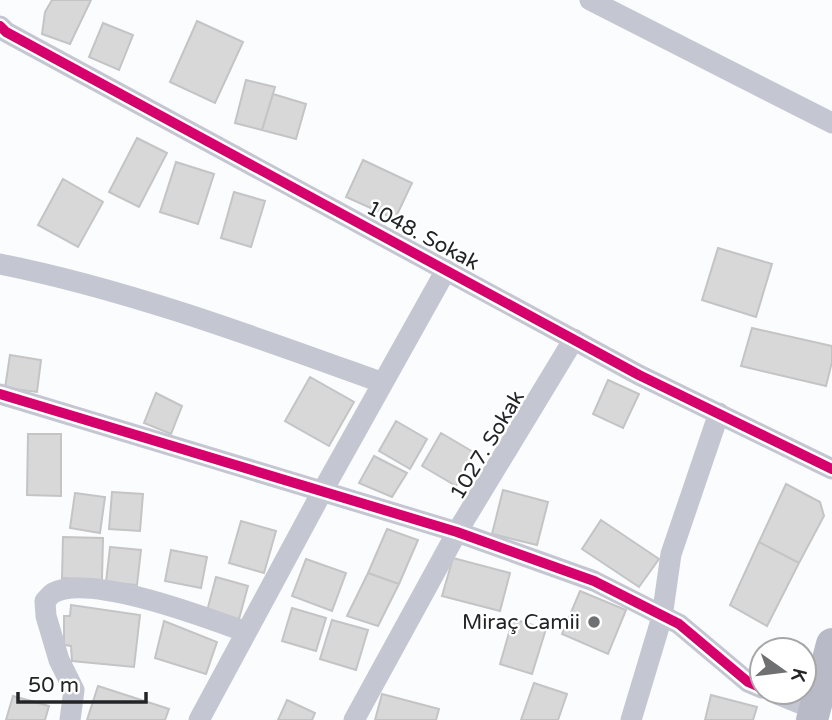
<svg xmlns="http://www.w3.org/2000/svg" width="832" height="720" font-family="'Varela Round',sans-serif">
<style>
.building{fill:#d8d8d9;stroke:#c4c4c5;stroke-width:2}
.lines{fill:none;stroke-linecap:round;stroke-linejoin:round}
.minor{stroke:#c4c6d2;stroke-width:21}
.highway{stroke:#b8bac7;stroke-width:32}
.cycleway-casing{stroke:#fff;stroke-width:15}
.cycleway{stroke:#d6006c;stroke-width:10}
.poi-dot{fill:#6e7071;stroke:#fff;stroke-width:2.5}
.labels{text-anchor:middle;stroke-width:5;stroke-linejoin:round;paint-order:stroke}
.street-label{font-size:21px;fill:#232426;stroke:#fff}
.poi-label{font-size:21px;fill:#232426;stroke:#fff;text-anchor:end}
</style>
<rect width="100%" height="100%" fill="#fafcfd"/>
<path class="building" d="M52,0H91L70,44L42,34L45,12Z
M197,21L243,42L215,103L170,82Z
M103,23L133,35L119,70L89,57Z
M246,80L275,87L262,130L235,123Z
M273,94L306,104L296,139L262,130Z
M137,138L167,153L139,207L109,192Z
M363,160L412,183L395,219L346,197Z
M176,162L214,174L198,224L160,212Z
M63,179L103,202L78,247L38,225Z
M234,192L265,201L251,247L221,238Z
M718,248L772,264L756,317L702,300Z
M752,328L832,346V362L826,386L741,366Z
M10,355L41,360L37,392L5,388Z
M310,377L354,402L329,446L285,421Z
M608,380L639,394L623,428L593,414Z
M156,393L182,406L171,434L144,423Z
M396,421L427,439L410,469L379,451Z
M441,433L475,453L456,486L422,466Z
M28,434H61V496L27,495Z
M374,456L407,473L392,497L359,483Z
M786,484L820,502L824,516L799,563L759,542Z
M503,490L548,502L537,545L492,534Z
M112,492L143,494L140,531L109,529Z
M75,493L105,497L100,533L70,528Z
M601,520L659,559L639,587L582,549Z
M241,521L276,531L264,573L229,563Z
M387,529L418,540L399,584L368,573Z
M63,537L103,538L102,580L62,578Z
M759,542L799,563L767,626L730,605Z
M110,547L141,550L137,585L106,582Z
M171,550L207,557L201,588L165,581Z
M453,558L510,573L500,611L442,596Z
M306,559L346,573L332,611L292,596Z
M368,573L399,584L378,626L347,616Z
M216,577L248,586L239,619L207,611Z
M580,591L626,610L608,654L562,634Z
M71,605L140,615L134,667L72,661L71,646L64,645V616H70Z
M292,608L326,618L316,651L282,641Z
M513,619L546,629L532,674L500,664Z
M332,620L368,630L356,670L320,659Z
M164,621L217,642L206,674L155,658Z
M534,683L567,694L558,720H521Z
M98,686L169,709L165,720H87Z
M382,694L439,709L436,720H375Z
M711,695L757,707L753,720H705Z
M13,696L49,706L45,720H6Z
M287,700L315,713L312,720H278Z"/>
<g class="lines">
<path class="minor" d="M590,0L832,123
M0,26L6,32L639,375L832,469
M0,264C130,290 258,338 383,383
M0,394L457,532L594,581L679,624L748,682L762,688
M772,692L814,709
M70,720L74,690L59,660L46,616L45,601C48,598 50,595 53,593C90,573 207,618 246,632
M199,720L322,492L446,270
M354,720L457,532L574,339
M631,720L662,617L671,554L719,413"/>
<path class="highway" d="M812,720L832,644"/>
<defs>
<path id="cycleway" d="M0,26L6,32L639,375L832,469
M0,394L457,532L594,581L679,624L748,682L762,688"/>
</defs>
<use href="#cycleway" class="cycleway-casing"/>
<use href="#cycleway" class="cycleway"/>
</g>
<circle class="poi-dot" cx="594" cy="622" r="7"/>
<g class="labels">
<g class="street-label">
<text transform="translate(423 235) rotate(28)" y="7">1048. Sokak</text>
<text transform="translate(487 445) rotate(-59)" y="7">1027. Sokak</text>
</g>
<g class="poi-label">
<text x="580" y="629">Miraç Camii</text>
</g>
</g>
<g transform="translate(783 671) rotate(104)"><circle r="33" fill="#ffffff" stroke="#a7a7a8" stroke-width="2"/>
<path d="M0-5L12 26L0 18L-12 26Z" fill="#6e7071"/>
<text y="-10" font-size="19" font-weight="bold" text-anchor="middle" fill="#232426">K</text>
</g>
<path d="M18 692v10h128v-10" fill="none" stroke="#232426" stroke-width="3.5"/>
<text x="28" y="692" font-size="21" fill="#232426" stroke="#ffffff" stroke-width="5" paint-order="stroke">50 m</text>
</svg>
